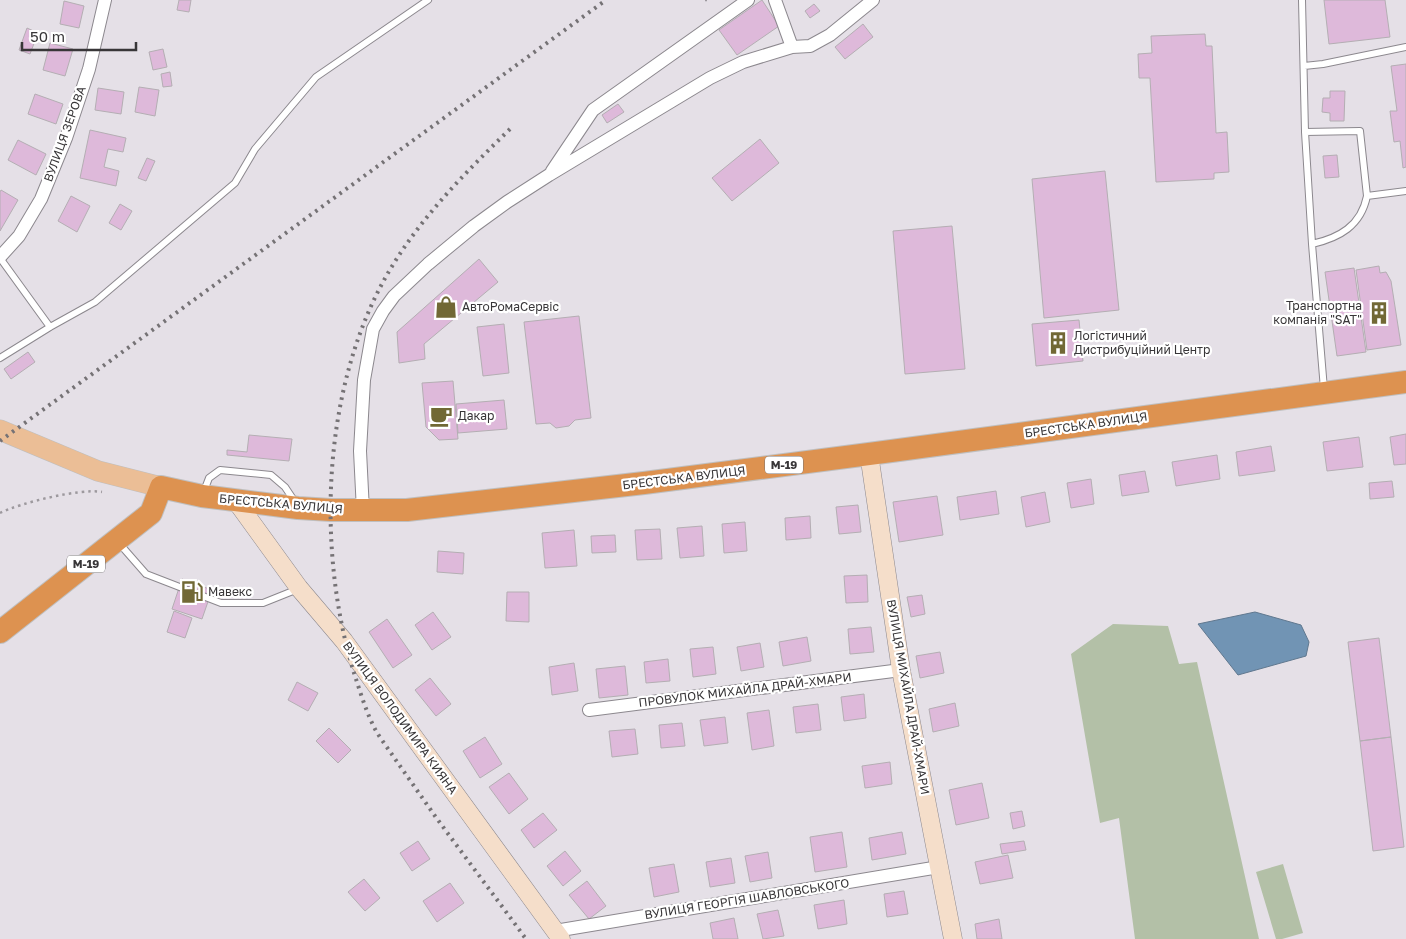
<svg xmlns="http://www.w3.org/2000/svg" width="1406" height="939" font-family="'Golos Text',sans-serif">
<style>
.green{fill:#b3c0a7}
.water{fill:#7194b4;stroke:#60788f}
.building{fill:#deb9da;stroke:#b4aeb3}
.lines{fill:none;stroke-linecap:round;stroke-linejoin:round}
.lane-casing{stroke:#8c888e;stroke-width:8}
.street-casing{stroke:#8c888e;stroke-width:14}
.secondary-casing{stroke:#8c888e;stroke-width:19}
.primary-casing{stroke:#bfbfbf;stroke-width:21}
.highway-casing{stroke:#bfbfbf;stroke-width:24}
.path{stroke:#9d999e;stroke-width:2.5;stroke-dasharray:2.5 4;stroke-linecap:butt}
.lane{stroke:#fff;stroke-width:6}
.street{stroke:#fff;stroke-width:12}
.secondary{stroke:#f5deca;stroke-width:18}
.primary{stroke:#ebbe96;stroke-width:20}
.highway{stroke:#dd9250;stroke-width:22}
.rail{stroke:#757275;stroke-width:4;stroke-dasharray:2.5 5;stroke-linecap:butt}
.labels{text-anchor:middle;stroke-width:4.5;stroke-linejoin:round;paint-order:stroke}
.shield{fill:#fff;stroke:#747274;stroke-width:1}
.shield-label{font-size:11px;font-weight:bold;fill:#383638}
.street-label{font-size:12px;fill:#383638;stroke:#fff}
.poi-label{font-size:12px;fill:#383638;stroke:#fff;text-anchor:start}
</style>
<rect width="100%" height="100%" fill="#e5e0e7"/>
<path class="green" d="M1113,624L1168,626L1179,664L1197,662L1259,939H1135L1119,818L1100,823L1071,654Z
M1283,864L1303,933L1282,939H1276L1256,872Z"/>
<path class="water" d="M1255,612L1301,625L1309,642L1306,656L1238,675L1198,624Z"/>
<path class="building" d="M179,0H191L189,12L177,10Z
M762,0L779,26L737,55L719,30Z
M1324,0H1385L1390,37L1329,44Z
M64,1L84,6L79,28L60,24Z
M814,4L820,11L810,18L805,11Z
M863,24L873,37L845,59L835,47Z
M27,28L38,33L30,54L19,50Z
M1205,34L1206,46H1212L1216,133L1227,132L1229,172L1214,173V179L1156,182L1150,78H1139L1138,54L1152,53L1151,36Z
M50,43L73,49L65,76L43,70Z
M163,49L167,67L153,70L149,52Z
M1406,64V167L1403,168L1400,141L1394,142L1390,111H1397L1391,66Z
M170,72L172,86L163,87L161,74Z
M139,87L159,90L155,116L135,112Z
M98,88L124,92L121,114L95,110Z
M1330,91H1345L1344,121H1330V113L1322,112L1323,98H1330Z
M35,94L63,104L56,124L28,114Z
M618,104L624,112L607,123L602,115Z
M90,130L126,138L123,152L108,149L104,167L119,171L116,186L80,178Z
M760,139L779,163L732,201L712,178Z
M18,140L46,154L36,175L8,160Z
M1337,155L1339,177L1325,178L1323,156Z
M147,158L155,161L146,181L138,178Z
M1105,171L1119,310L1044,318L1032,179Z
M1,190L18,200L0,231V192Z
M71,196L90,206L77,232L58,221Z
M120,204L132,211L121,230L109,223Z
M952,226L965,369L905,374L893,231Z
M479,259L498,282L424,344L425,359L399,363L397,332Z
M1379,266L1380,273L1386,272L1391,281L1401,345L1367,350L1356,270Z
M1354,268L1366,352L1337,356L1325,272Z
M579,316L591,418L575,420L569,426L556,428L550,423L536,424L524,322Z
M1079,320L1083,361L1036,366L1032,324Z
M504,324L509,373L483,376L477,327Z
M28,352L35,362L11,379L4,369Z
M453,381L458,439L439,440L426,427L422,383Z
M504,400L507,429L458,433L456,404Z
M1406,434V464L1394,465L1390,437Z
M249,435L292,439L289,461L227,455V450L247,452Z
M1359,437L1363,467L1327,471L1323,442Z
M1271,446L1275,471L1239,476L1236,452Z
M1217,455L1220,479L1176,486L1172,462Z
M1145,471L1149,492L1122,496L1119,475Z
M1091,479L1094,504L1071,508L1067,483Z
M1392,481L1394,497L1370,499L1369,483Z
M996,491L999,514L960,520L957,497Z
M1045,492L1050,522L1026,527L1021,497Z
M937,496L943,535L899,542L893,502Z
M858,505L861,532L839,534L836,507Z
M810,516L811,538L786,540L785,518Z
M745,522L747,551L724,553L722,524Z
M702,526L704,556L680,558L677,528Z
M660,529L662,559L637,560L635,530Z
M574,530L577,566L545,568L542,533Z
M615,535L616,552L592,553L591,536Z
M438,551L464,553L463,574L437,572Z
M867,575L868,602L846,603L844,576Z
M182,579L212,590L202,619L172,609Z
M507,592H529V622L506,621Z
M922,595L925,614L911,617L907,597Z
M174,611L192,618L185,638L167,632Z
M433,612L451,637L432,650L415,625Z
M387,619L412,655L393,668L369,632Z
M871,627L874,652L850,654L848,629Z
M807,637L811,661L783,666L779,642Z
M1379,638L1391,737L1360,741L1348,642Z
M760,643L764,667L741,671L737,647Z
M713,647L716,674L693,677L690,649Z
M940,652L944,673L920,678L916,656Z
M668,659L670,681L646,683L644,662Z
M574,663L578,691L552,695L549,667Z
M625,666L628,695L599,698L596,669Z
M430,678L451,704L436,716L415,690Z
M297,682L318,693L308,711L288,700Z
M864,694L866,718L844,721L841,697Z
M955,703L959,726L933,732L929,709Z
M818,704L821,730L796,733L793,707Z
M769,710L774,746L752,750L747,713Z
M725,717L728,743L704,746L700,720Z
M682,723L685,746L661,748L659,725Z
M329,728L351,750L338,763L316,741Z
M635,729L638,754L612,757L609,731Z
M485,737L502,764L480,778L463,751Z
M1391,737L1404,847L1373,851L1360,741Z
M890,762L892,784L865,788L862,766Z
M509,773L528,799L509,814L489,787Z
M982,783L989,818L956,825L949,790Z
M1022,811L1025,826L1013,829L1010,813Z
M543,813L557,830L534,848L521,830Z
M842,832L847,867L815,872L810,837Z
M902,832L906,854L872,860L869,838Z
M418,841L430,859L412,871L400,853Z
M1024,841L1026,850L1002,854L1000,844Z
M565,851L581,871L563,886L547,866Z
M768,852L772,878L750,882L745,856Z
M1008,855L1013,878L980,884L975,862Z
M731,858L735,883L710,887L706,862Z
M674,864L679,892L654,897L649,868Z
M364,879L380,898L365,911L348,892Z
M587,881L606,906L589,919L569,895Z
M450,883L464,903L437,922L423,901Z
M904,891L908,914L887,917L884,894Z
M844,900L847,924L818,929L814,905Z
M778,910L784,936L763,939L757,914Z
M734,918L738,939H713L710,923Z
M999,919L1002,939H977L975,924Z"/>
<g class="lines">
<defs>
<path id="lane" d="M1302,0L1305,132L1312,244
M1304,66L1323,64L1406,47
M1305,132L1360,131L1367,196
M0,258L50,327
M0,358L50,327L95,302L235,183L255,149L316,77L428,0
M1324,389L1312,244C1339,238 1361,226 1367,196L1406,191
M204,491L209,478L220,470L271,475L285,487L295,502
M118,542L146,574L221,603H263L298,589"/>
<path id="street" d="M775,0L792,47
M552,171L593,110L748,0
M0,257L19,236L41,199L66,138L89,69L105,0
M363,511L360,451L364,380L373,329L383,311L394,296L428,264L474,226L507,202L549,175L710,78L743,62L792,47L810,46L830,35L873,0
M589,710L901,670
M555,931L939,867"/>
<path id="secondary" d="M869,454L901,670L953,939
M236,501L299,588L344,641L561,939"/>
<path id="primary" d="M0,430L98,471L161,487"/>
<path id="highway" d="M0,632L151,513L161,487L202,496L298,508L331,510H407L644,483L869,454L1406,382"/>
</defs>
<use href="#lane" class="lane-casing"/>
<use href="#street" class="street-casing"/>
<use href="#secondary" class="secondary-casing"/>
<use href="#primary" class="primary-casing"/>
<use href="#highway" class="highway-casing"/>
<path class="path" d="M705,0H707
M0,513C20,503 80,488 102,492"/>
<use href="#lane" class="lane"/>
<use href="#street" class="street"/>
<use href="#secondary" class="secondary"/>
<use href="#primary" class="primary"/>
<use href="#highway" class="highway"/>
<path class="rail" d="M510,129C465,173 420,218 388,273C322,387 316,549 354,673C360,691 366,712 375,729C380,738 387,747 393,756C407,776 421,796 435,816C465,857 496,898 526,939
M0,441L606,0"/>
</g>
<defs>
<symbol id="shop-bare" viewBox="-9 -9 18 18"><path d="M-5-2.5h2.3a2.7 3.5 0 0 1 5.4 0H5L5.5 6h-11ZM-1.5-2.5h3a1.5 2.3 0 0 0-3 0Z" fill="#716835" stroke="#fff" stroke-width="2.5" paint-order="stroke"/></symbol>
<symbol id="building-bare" viewBox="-9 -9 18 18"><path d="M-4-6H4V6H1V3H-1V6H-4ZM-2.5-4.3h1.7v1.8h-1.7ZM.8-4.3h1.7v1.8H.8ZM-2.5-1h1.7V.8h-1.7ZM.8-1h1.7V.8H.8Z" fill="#716835" stroke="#fff" stroke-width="2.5" paint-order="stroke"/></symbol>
<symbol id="cafe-bare" viewBox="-9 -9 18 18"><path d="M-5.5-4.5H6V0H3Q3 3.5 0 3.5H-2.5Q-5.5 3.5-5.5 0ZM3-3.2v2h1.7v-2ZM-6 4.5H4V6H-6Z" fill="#716835" stroke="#fff" stroke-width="2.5" paint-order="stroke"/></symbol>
<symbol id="fuel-bare" viewBox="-9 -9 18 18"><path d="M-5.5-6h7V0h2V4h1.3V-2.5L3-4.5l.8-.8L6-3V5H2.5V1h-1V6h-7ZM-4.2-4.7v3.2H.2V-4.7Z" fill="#716835" stroke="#fff" stroke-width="2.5" paint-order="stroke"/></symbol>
</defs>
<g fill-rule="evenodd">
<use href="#shop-bare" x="430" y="291" width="32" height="32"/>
<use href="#building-bare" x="1363" y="297" width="32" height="32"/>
<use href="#building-bare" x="1042" y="327" width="32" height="32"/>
<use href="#cafe-bare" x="425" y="400" width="32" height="32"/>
<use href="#fuel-bare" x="176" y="576" width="32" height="32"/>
</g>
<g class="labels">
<g class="shield">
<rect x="765" y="456.5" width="38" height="17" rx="4"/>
<rect x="67" y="555.5" width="38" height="17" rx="4"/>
</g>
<g class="shield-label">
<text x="784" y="469">М-19</text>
<text x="86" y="568">М-19</text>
</g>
<g class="street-label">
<text transform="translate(65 134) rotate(-70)" y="4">ВУЛИЦЯ ЗЕРОВА</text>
<text transform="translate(1086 425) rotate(-8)" y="4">БРЕСТСЬКА ВУЛИЦЯ</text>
<text transform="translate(684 478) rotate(-7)" y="4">БРЕСТСЬКА ВУЛИЦЯ</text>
<text transform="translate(281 504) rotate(5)" y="4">БРЕСТСЬКА ВУЛИЦЯ</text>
<text transform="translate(745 690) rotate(-7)" y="4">ПРОВУЛОК МИХАЙЛА ДРАЙ-ХМАРИ</text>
<text transform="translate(908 697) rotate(80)" y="4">ВУЛИЦЯ МИХАЙЛА ДРАЙ-ХМАРИ</text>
<text transform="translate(400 718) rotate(54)" y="4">ВУЛИЦЯ ВОЛОДИМИРА КИЯНА</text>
<text transform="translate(747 899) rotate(-9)" y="4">ВУЛИЦЯ ГЕОРГІЯ ШАВЛОВСЬКОГО</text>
</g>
<g class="poi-label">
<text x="1362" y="310" text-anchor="end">Транспортна<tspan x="1362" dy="14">компанія "SAT"</tspan></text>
<text x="462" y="311">АвтоРомаСервіс</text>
<text x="1074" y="340">Логістичний<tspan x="1074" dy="14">Дистрибуційний Центр</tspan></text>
<text x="458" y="420">Дакар</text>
<text x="208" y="596">Мавекс</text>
</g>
</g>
<path d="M22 42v8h114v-8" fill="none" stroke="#383638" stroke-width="2.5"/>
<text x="30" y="42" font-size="15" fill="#383638" stroke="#ffffff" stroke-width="4" paint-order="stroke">50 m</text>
</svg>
